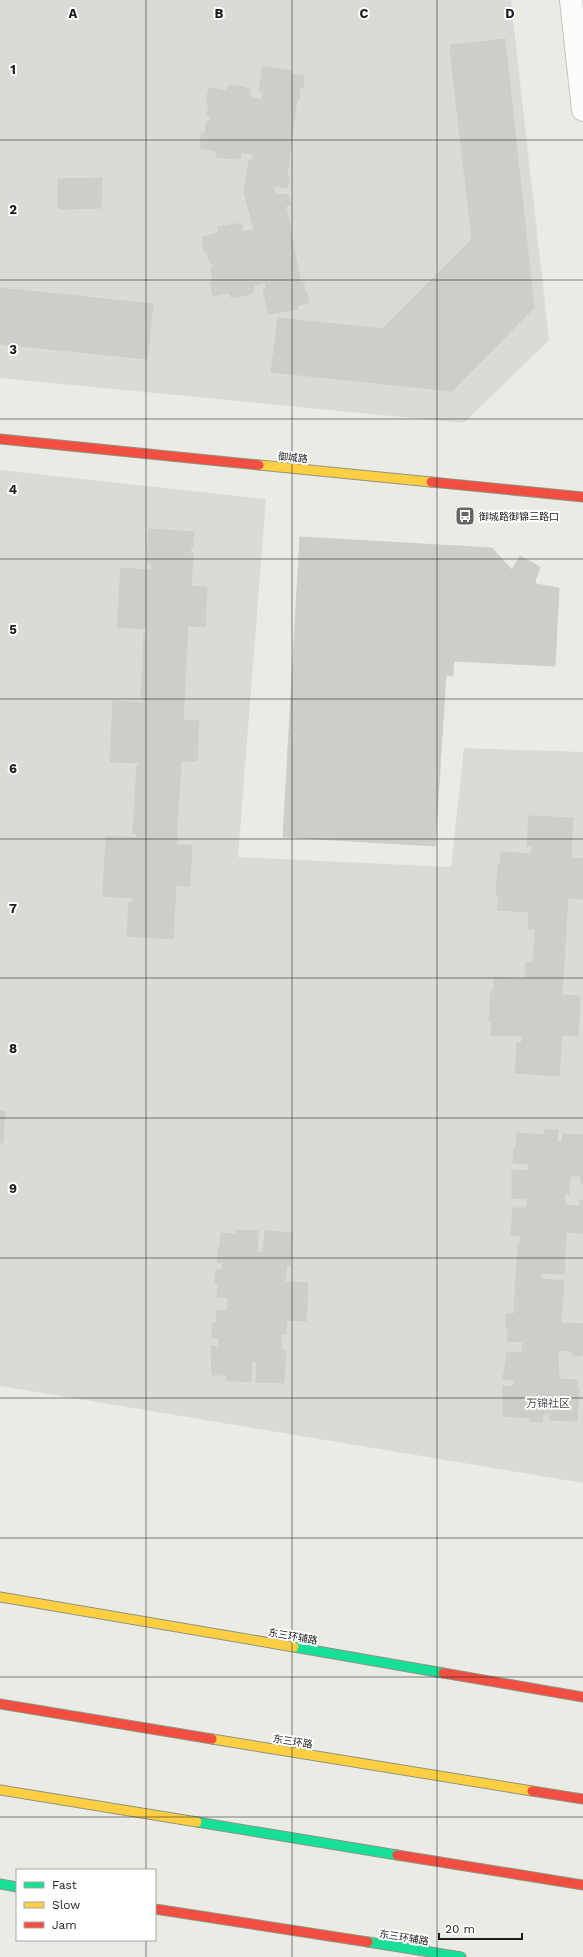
<svg xmlns="http://www.w3.org/2000/svg" width="583" height="1957" font-family="'Work Sans','Noto Sans SC',sans-serif">
<style>
.residential{fill:#dadad7}
.building{fill:#cecdc9;stroke:#cecdc7}
.lines{fill:none;stroke-linecap:round;stroke-linejoin:round}
.street-casing{stroke:#c4c4c2;stroke-width:24}
.fast-casing{stroke:#8f957f;stroke-width:11}
.slow-casing{stroke:#8f957f;stroke-width:11}
.jam-casing{stroke:#8f957f;stroke-width:11}
.street{stroke:#fcfcfb;stroke-width:22}
.fast{stroke:#16e098;stroke-width:9}
.slow{stroke:#ffcf43;stroke-width:9}
.jam{stroke:#f24e42;stroke-width:9}
.grid{fill:none;stroke:#1d1d1d;stroke-width:1;stroke-opacity:0.55}
.labels{text-anchor:middle;stroke-width:4;stroke-linejoin:round;paint-order:stroke}
.street-label{font-size:10px;fill:#1d1d1d;stroke:#fff}
.poi-label{font-size:10px;fill:#1d1d1d;stroke:#fff;text-anchor:start}
.neighbourhood-label{font-size:11px;fill:#505050;stroke:#fff}
.grid-label{font-size:13px;text-anchor:middle;font-weight:bold;fill:#1d1d1d;stroke:#fff;stroke-width:4;stroke-linejoin:round;paint-order:stroke}
</style>
<rect width="100%" height="100%" fill="#ebebe6"/>
<path class="residential" d="M0,0H511L549,340L464,423L0,378Z
M0,470L266,499L238,857L451,867L464,748L583,752V1483L0,1386Z"/>
<path class="building" d="M505,39L534,308L452,391L271,372L278,318L382,329L472,239L450,49L451,45Z
M263,66L292,71V75H304L303,88L299,89L300,98H297L287,176H289V182L287,188L274,186V192L276,195L288,194L290,205L286,206L300,280L304,283V291L307,292L309,301L308,303L296,306L298,309L268,314L263,289H267L265,282L254,285V292L246,295L237,297H231V294L227,293L213,296L210,281L213,279L211,270L213,265L209,260L207,252H204L202,237L218,233V227L236,224H242L243,232L254,230L244,192L249,161L253,159V154L241,152L240,159H235L217,157L216,151L200,148L201,133H205L207,121H210V116H207L209,105L206,103L209,88L226,91L229,85L244,87L251,90L249,96L262,100L263,91H259Z
M102,178L101,208L59,209L58,207V179Z
M0,288L153,304L147,359L0,344Z
M149,529L194,532L193,546H191V553H193L191,586L207,587L205,627L188,626L183,720L199,721L197,761H181L176,845H192L190,886L176,885L173,939L127,936L129,902H134V898L103,896L106,836L136,838L137,834L133,833L137,766H139V763L110,762L113,701L144,703V698H141L144,633L146,634L147,629L117,627L121,568L151,570L152,563H147Z
M300,537L492,548L512,570L520,556L540,567L535,581L536,584L559,588L555,666L454,661L453,676L446,675L435,846L283,837Z
M529,816L573,818L571,858L583,859V899L568,898L562,995L580,996L578,1036L562,1035L559,1076L515,1073L517,1043L521,1044L522,1036L491,1035L492,1021H489L491,991H493L494,977L525,979L526,962L533,963L535,929H528L529,912L497,910L499,896L496,895L498,864L500,865L501,852L531,854L532,846H527Z
M0,1111H5L3,1143H0Z
M545,1130H558L557,1142L562,1143L563,1134L583,1135V1184L581,1183V1176H570L569,1194L565,1193V1205L580,1206V1200H583V1233L566,1232L564,1274L541,1273V1277L516,1275L518,1244H520L521,1236L511,1235L513,1208H527L528,1199L512,1198V1170L529,1171V1164L513,1163L514,1147H516L517,1133L544,1135Z
M236,1230L258,1231L257,1252L263,1253L265,1231L293,1233L290,1266H287L285,1282L308,1283L306,1321L287,1320L286,1334H281L282,1350H286L284,1383L256,1382L257,1362L252,1361L251,1382L226,1380V1375H212L211,1346L218,1347L219,1338H212V1323H216L217,1310L227,1311L228,1298L217,1297L218,1284H215L216,1269L222,1270L223,1263L217,1262L218,1247H220L221,1233L236,1234Z
M516,1275L541,1277V1279L564,1281L561,1323L583,1324L582,1356H572V1351L558,1350L559,1379L577,1380L576,1388H579L577,1421L549,1420L550,1414H543L542,1422L529,1421L530,1418L503,1416V1386L513,1387L514,1380L503,1379L507,1352L522,1353L523,1342L507,1341L508,1328L506,1327V1314H514Z"/>
<g class="lines">
<defs>
<path id="street" d="M571,0L583,110"/>
<path id="fast" d="M294,1647L443,1673
M197,1822L397,1855
M0,1884L17,1887
M368,1942L461,1957"/>
<path id="slow" d="M259,465L431,482
M0,1597L294,1647
M212,1739L532,1791
M0,1790L197,1822"/>
<path id="jam" d="M0,439L259,465
M431,482L583,497
M443,1673L583,1697
M0,1704L212,1739
M532,1791L583,1799
M397,1855L583,1885
M155,1909L368,1942"/>
</defs>
<use href="#street" class="street-casing"/>
<use href="#fast" class="fast-casing"/>
<use href="#slow" class="slow-casing"/>
<use href="#jam" class="jam-casing"/>
<use href="#street" class="street"/>
<use href="#fast" class="fast"/>
<use href="#slow" class="slow"/>
<use href="#jam" class="jam"/>
</g>
<path class="grid" d="M146,0V1870M292,0V1957M437,0V1957M0,140H583M0,280H583M0,419H583M0,559H583M0,699H583M0,839H583M0,978H583M0,1118H583M0,1258H583M0,1398H583M0,1538H583M0,1677H583M0,1817H583M146,1940V1957"/>
<defs>
<symbol id="bus-square" viewBox="-11 -11 22 22"><rect x="-9" y="-9" width="18" height="18" rx="4" fill="#656563" stroke="#fff"/><path d="M-5-6H5V4H4V6H2V4H-2V6H-4V4H-5ZM-3.5-4V0h7V-4ZM-3.5 1.2v1.5H-2V1.2ZM2 1.2v1.5H3.5V1.2Z" fill="#fff"/></symbol>
</defs>
<g fill-rule="evenodd">
<use href="#bus-square" x="454" y="505" width="22" height="22"/>
</g>
<g class="labels">
<g class="street-label">
<text transform="translate(293 457) rotate(6)" y="4">御城路</text>
<text transform="translate(293 1636) rotate(10)" y="4">东三环辅路</text>
<text transform="translate(293 1741) rotate(9)" y="4">东三环路</text>
<text transform="translate(404 1937) rotate(9)" y="4">东三环辅路</text>
</g>
<g class="poi-label">
<text x="479" y="520">御城路御锦三路口</text>
</g>
<g class="neighbourhood-label">
<text x="548" y="1407">万锦社区</text>
</g>
</g>
<g class="grid-label">
<text x="73" y="18">A</text>
<text x="219" y="18">B</text>
<text x="364" y="18">C</text>
<text x="510" y="18">D</text>
<text x="13" y="74">1</text>
<text x="13" y="214">2</text>
<text x="13" y="354">3</text>
<text x="13" y="494">4</text>
<text x="13" y="634">5</text>
<text x="13" y="773">6</text>
<text x="13" y="913">7</text>
<text x="13" y="1053">8</text>
<text x="13" y="1193">9</text>
</g>
<rect x="16" y="1869" width="140" height="72" fill="#ffffff" stroke="#a5a5a5"/>
<rect x="24" y="1882" width="20" height="6" fill="#16e098" stroke="#a5a5a5"/>
<text x="52" y="1889" font-size="12" fill="#1d1d1d">Fast</text>
<rect x="24" y="1902" width="20" height="6" fill="#ffcf43" stroke="#a5a5a5"/>
<text x="52" y="1909" font-size="12" fill="#1d1d1d">Slow</text>
<rect x="24" y="1922" width="20" height="6" fill="#f24e42" stroke="#a5a5a5"/>
<text x="52" y="1929" font-size="12" fill="#1d1d1d">Jam</text>
<path d="M439 1933v6h83v-6" fill="none" stroke="#1d1d1d" stroke-width="2"/>
<text x="445" y="1933" font-size="12" fill="#1d1d1d" stroke="#ffffff" stroke-width="3" paint-order="stroke">20 m</text>
</svg>
